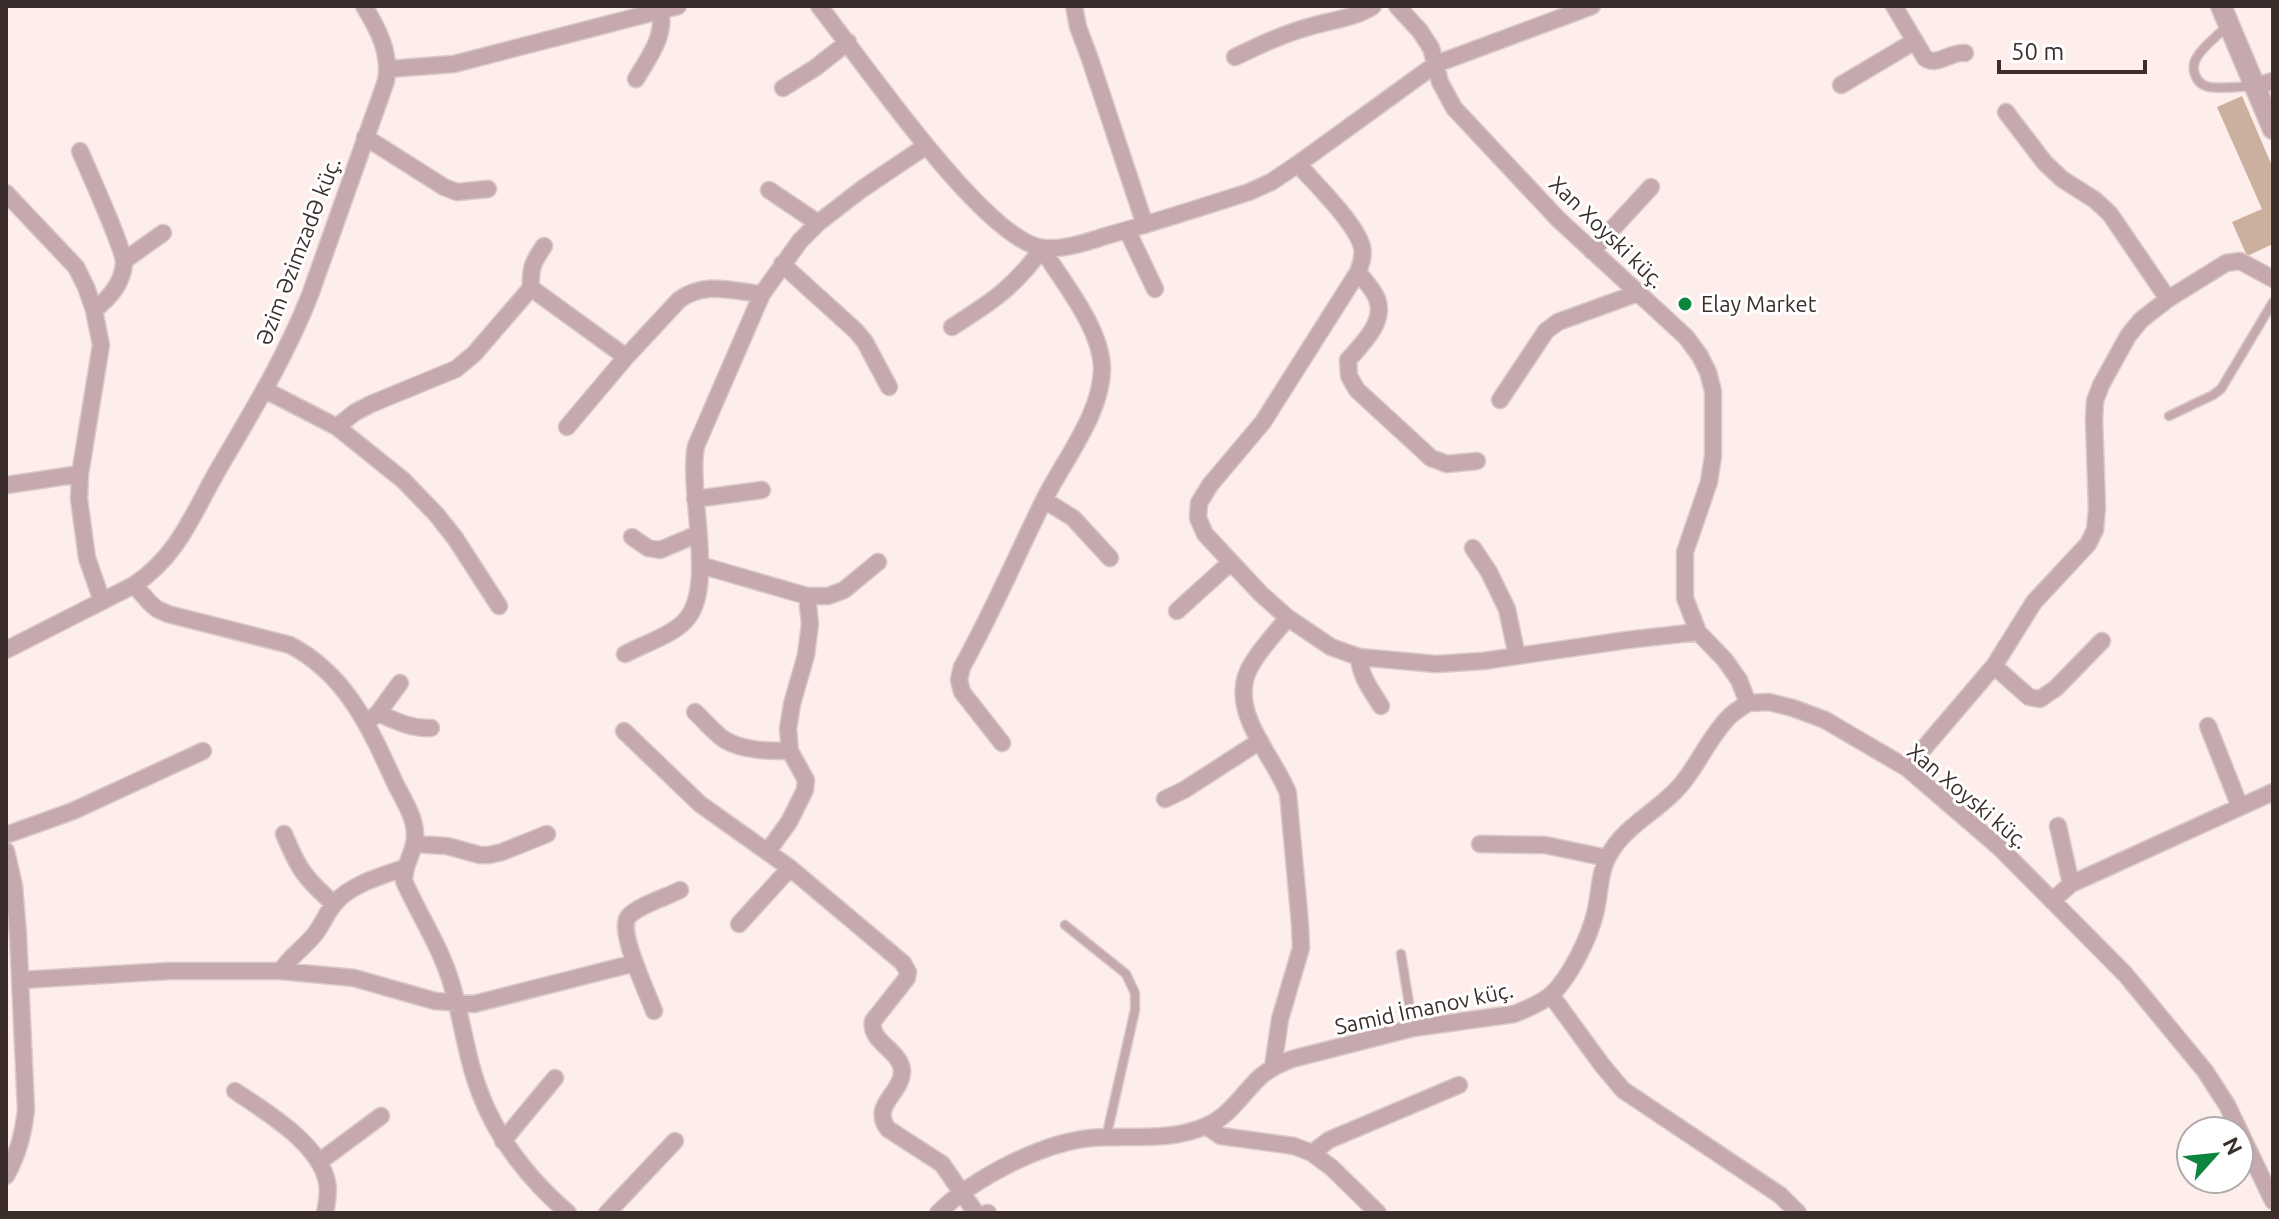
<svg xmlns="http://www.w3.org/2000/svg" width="2279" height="1219" font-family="Ubuntu,sans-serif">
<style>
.building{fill:#ccb09f}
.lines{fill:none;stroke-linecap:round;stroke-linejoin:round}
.service-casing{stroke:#dacbc9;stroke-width:11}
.minor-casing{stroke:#dacbc9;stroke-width:19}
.tertiary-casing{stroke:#dacbc9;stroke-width:23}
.service{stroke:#c6a9af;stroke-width:8}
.minor{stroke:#c6a9af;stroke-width:16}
.tertiary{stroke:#c6a9af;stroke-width:20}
.poi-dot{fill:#0d853f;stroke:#fff;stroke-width:3}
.labels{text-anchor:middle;stroke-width:6;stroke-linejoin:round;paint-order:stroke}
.street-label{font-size:22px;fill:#3a2d2b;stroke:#fff}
.poi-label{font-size:22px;fill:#3a2d2b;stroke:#fff;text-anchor:start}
</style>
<rect width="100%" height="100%" fill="#fdeeec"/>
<path class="building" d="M2242,96L2273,168V244L2247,256L2232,222L2262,209L2217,107Z"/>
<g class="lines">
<defs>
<path id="service" d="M2228,25C2219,35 2204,45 2197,57C2190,68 2195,84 2209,87C2222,89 2239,87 2253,86
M2169,416L2213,395L2221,389L2273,302
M1065,925L1126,974L1135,993V1010L1106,1138
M1401,954L1413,1028"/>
<path id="minor" d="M819,6C859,56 986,243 1044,248C1066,250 1089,241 1109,235C1156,222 1202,207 1249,192L1271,182L1298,164L1436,64L1592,6
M1074,6L1078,27L1090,59L1145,225
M1397,6L1420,31L1431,48L1440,82L1454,108L1558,219L1686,337L1700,356L1708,372L1713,391V456L1709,482L1685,552V598L1698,632L1725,660L1739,680L1748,703
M1894,6L1925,58C1937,67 1951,51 1965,53
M1235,57C1260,45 1285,33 1312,26C1333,20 1355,18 1373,6
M388,69L454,64L678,6
M636,79C649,57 668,33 659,6
M1841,85L1915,41
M2255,86L2273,81
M783,88L815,68L848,42
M2006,112L2045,163L2062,179L2095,200L2110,214L2168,299
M365,137L444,187L457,192L488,189
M80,151C88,170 125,251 124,264C122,284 110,298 94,310
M1298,164C1315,184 1356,223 1362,247C1364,256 1361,264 1358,272L1263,422L1210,485L1199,503L1198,518L1205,534L1231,562L1261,594L1288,618L1331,647L1359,657L1436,664L1483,661L1627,640L1698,632
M769,190L818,223
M6,193L76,267L86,287L94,310L101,345L80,474L79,499L87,558L102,601
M1127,230L1155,289
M1592,251L1651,187
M125,260L163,233
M782,264L856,331L865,342L889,387
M1358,272C1364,280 1374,290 1377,299C1386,322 1362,344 1348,360L1349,376L1357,390L1431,458L1447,464L1477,461
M531,288C530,268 533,262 544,246
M952,327C993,301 1013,288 1042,249C1063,282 1101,328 1102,368C1102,414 1063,461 1043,502C1016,557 992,613 962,667L959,680L962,692L1002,743
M265,390L337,427L403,480L436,514L455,538L499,606
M1500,400L1546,331L1558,322L1638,293
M337,427L354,413L371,404L456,369L474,354L531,288L626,357L679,300C705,281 732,291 762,294
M567,427L626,357
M7,485L80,474
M695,499L762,490
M1044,500L1073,518L1110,558
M632,537L648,548L660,550L698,534
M1473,548L1489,572L1507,609L1517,656
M700,565L807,596L810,624L806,655L792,704L788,729L790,751L806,780L805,790L789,822L768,851
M134,585L150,603L157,609L168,614L290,645C346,674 370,728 395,783C403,799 415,817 415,834C416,851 404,862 404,881C419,915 440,946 451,982C460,1011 464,1042 473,1072C489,1128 524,1175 568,1213
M807,596H828L844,590L878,562
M1177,611L1231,562
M6,650L134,585C179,555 193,513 219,468C252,412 286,356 310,295L386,81C391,53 378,29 364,6
M625,654C642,645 672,635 685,621C717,588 687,493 696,446L762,294L800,241L818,223L862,189L926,146
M1359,657C1360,676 1371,690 1381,706
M1994,666L2029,697L2040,699L2056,688L2102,641
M1748,703L1769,702L1793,708L1825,720L1907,768L2000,848L2125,974L2205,1071L2227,1105L2273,1201
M695,712C705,721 714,733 725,740C744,751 769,751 790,751
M378,713C396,721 411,729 431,728
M371,719L378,713L400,683
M2208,726L2240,807
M624,731L700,804L790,868L903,963L908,972L907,978L873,1021C869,1042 900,1050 902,1070C903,1093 870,1105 888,1129L942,1164L976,1213
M1907,768L1994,666L2034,602L2088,544L2095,530L2097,508L2094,419L2095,401L2101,385L2128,336L2141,320L2168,299L2226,263L2240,261L2273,279
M1165,799L1184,790L1260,741
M2058,826L2071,884
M284,834C299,870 304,877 334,904
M6,835L73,811L203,751
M414,844L447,846L480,855H489L502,852L547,834
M1480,844L1545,845L1607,858
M6,851L14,886L18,934L26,1110C23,1135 18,1154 6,1176
M2052,901L2071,884L2273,792
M739,924L790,868
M281,971C290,956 304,948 315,934C323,924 327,911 336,902C351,884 382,876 404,868
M21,980L169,971H281L354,978L435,1001L474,1004L635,963
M1551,995L1602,1065L1623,1090L1780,1195L1798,1213
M654,1011C648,994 616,928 629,916C639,905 667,897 680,890
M1273,1067L1280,1019L1301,948L1300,924L1288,793C1272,752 1223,707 1253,662C1263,646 1276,632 1288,618
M235,1091C266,1112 319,1143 327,1182C329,1191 327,1203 325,1213
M1206,1126L1221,1136L1294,1146L1312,1153L1332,1168L1378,1213
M503,1141L555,1078
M1312,1153L1329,1140L1459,1085
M319,1162L381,1116
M607,1213L675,1141
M938,1213C974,1178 1041,1143 1091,1138C1129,1135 1169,1142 1206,1126C1230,1116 1242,1094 1260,1077C1270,1068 1280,1064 1292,1059L1413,1028L1514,1014C1527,1009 1542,1003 1552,994C1570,977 1589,938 1595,914C1600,895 1599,872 1609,855C1622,830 1650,815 1670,796C1695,774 1705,742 1728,718C1733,712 1741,708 1748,703
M987,1213H988"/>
<path id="tertiary" d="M2221,6L2273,129"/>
</defs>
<use href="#service" class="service-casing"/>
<use href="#minor" class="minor-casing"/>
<use href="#tertiary" class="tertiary-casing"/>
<use href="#service" class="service"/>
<use href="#minor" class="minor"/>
<use href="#tertiary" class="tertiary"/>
</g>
<circle class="poi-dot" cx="1685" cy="304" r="8"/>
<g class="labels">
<g class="street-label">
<text transform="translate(1607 232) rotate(44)" y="8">Xan Xoyski küç.</text>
<text transform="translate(298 251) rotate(-69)" y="8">Əzim Əzimzadə küç.</text>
<text transform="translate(1968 796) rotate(40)" y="8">Xan Xoyski küç.</text>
<text transform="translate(1424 1008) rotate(-12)" y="8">Samid İmanov küç.</text>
</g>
<g class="poi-label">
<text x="1701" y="312">Elay Market</text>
</g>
</g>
<rect width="2279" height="1219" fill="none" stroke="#3a2d2b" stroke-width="16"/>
<g transform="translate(2215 1155) rotate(63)"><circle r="38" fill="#ffffff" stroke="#b0abaa" stroke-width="2"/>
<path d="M0-6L14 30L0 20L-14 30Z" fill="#0d853f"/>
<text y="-12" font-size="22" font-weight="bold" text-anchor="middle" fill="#3a2d2b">N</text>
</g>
<path d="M1999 60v12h146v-12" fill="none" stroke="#3a2d2b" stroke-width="4"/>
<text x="2011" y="60" font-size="24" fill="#3a2d2b" stroke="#ffffff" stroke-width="6" paint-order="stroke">50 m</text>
</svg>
